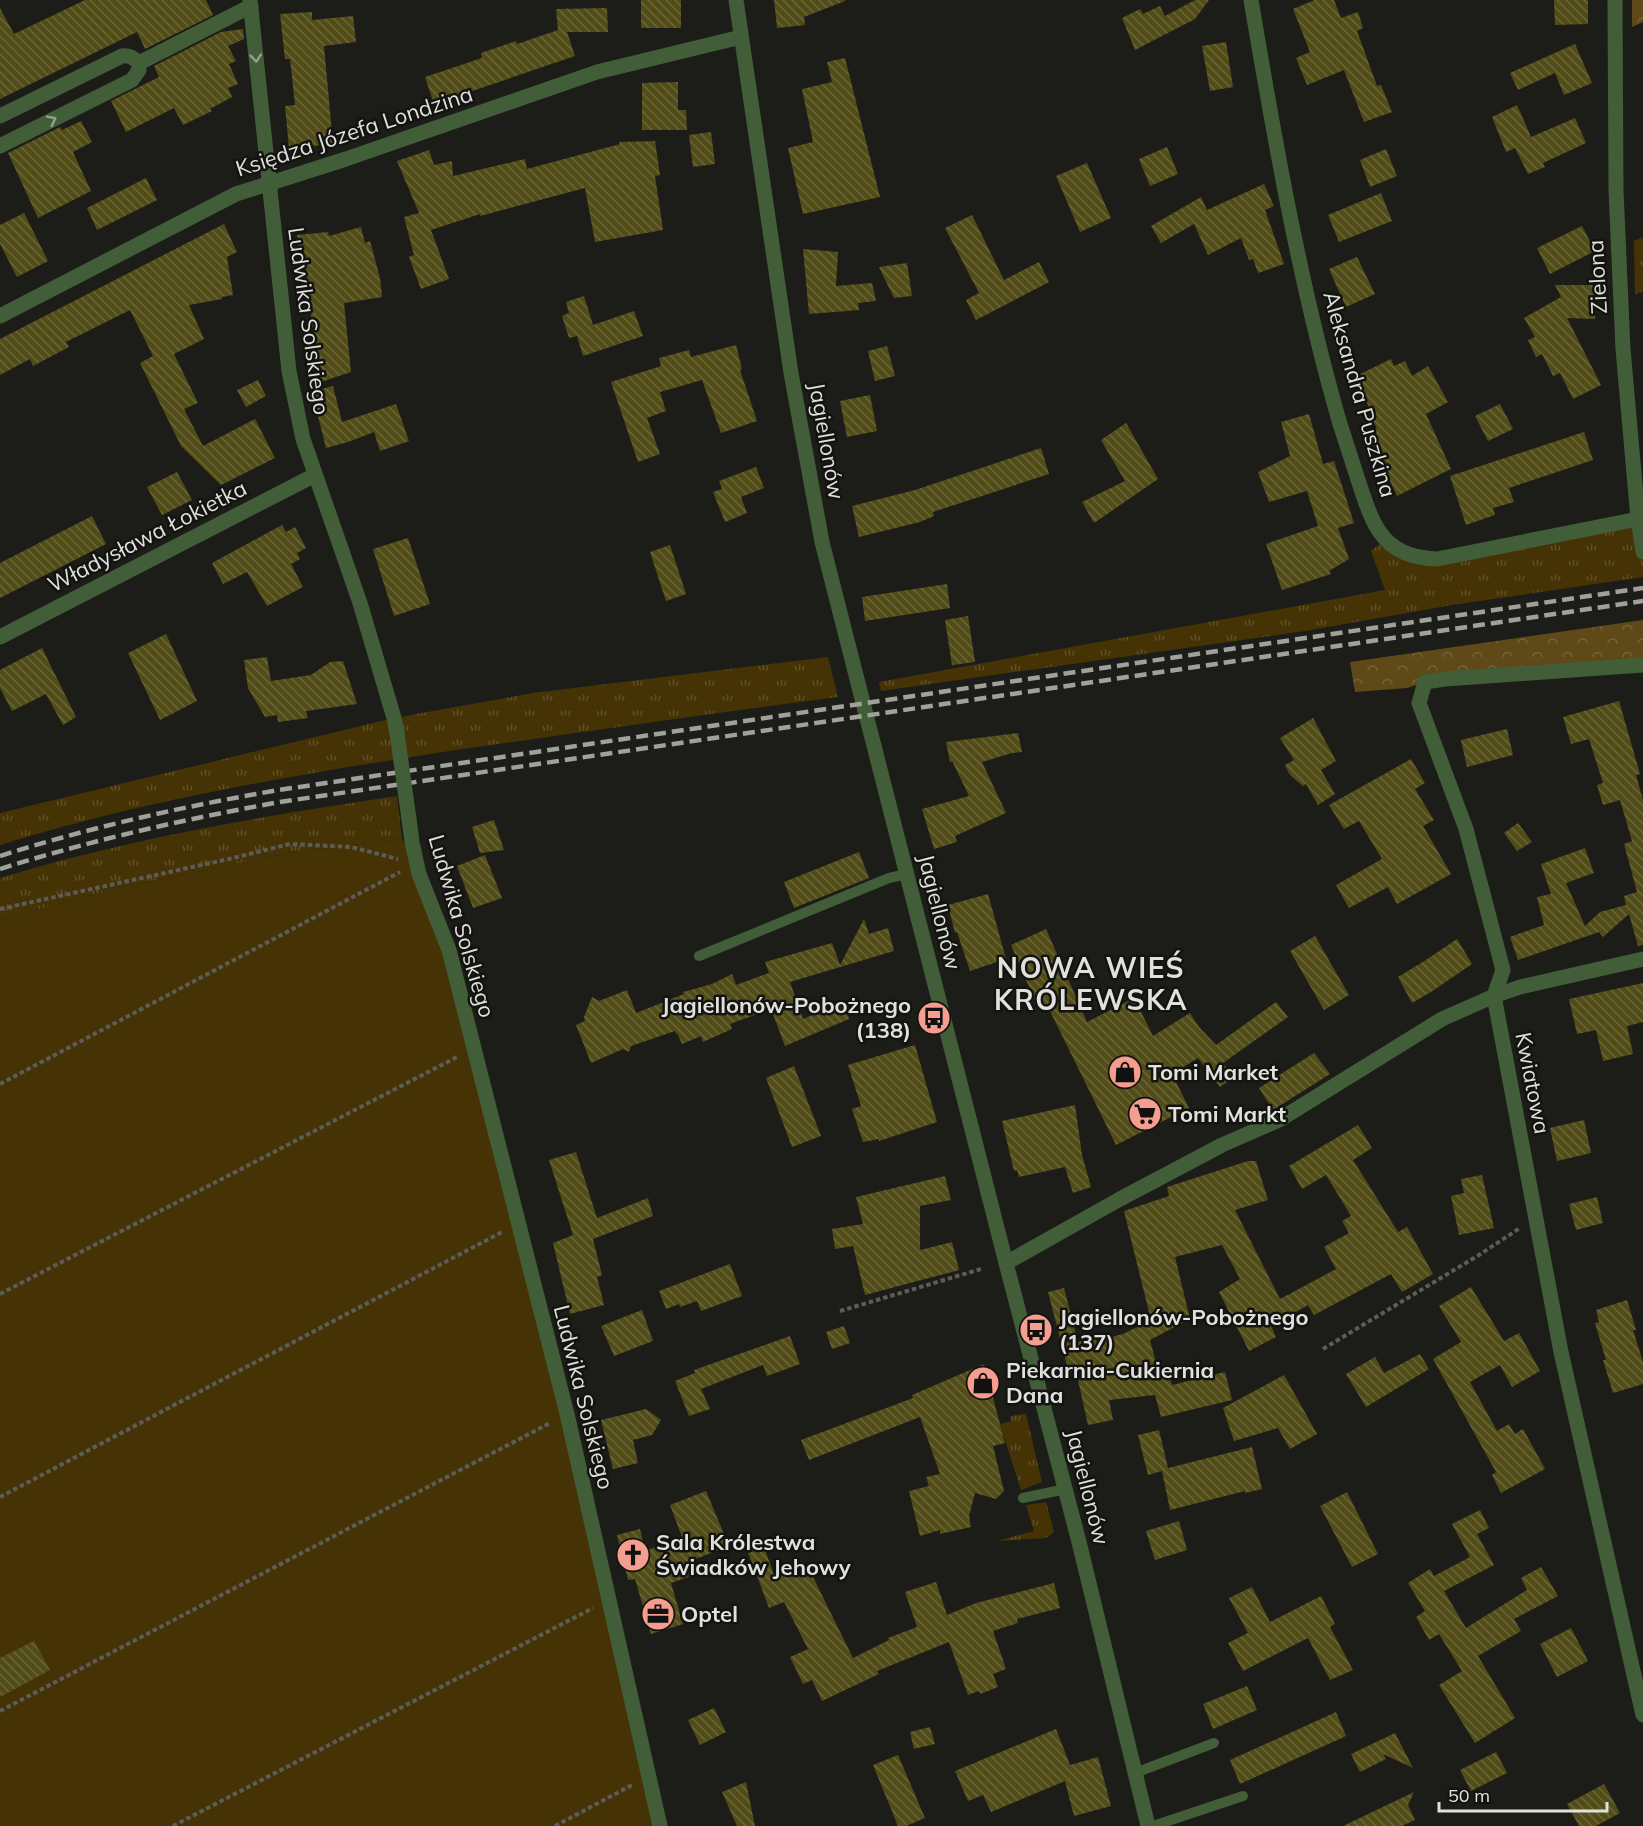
<svg xmlns="http://www.w3.org/2000/svg" width="1643" height="1826" font-family="Mulish,sans-serif">
<style>
.grass{fill:url(#grass-tufts)}
.forest{fill:url(#forest-crowns)}
.garden{fill:#463305}
.building{fill:url(#building-back-hatch)}
.lines{fill:none;stroke-linecap:round;stroke-linejoin:round}
.path{stroke:#5c5d58;stroke-width:4;stroke-dasharray:4.5 3;stroke-linecap:butt}
.service{stroke:#415e39;stroke-width:10}
.minor{stroke:#415e39;stroke-width:15}
.tertiary{stroke:#415e39;stroke-width:15}
.rail{stroke:#a0a19d;stroke-width:4.5;stroke-dasharray:12 6;stroke-linecap:butt}
.minor-bridge{stroke:#415e39;stroke-width:15}
.oneway{stroke:#90a08c}
.labels{text-anchor:middle;stroke-width:5;stroke-linejoin:round;paint-order:stroke}
.street-label{font-size:22px;fill:#e0e1de;stroke:#13140f}
.poi-label{font-size:22px;font-weight:bold;fill:#e0e1de;stroke:#13140f;text-anchor:start}
.district-label{font-size:28px;font-weight:bold;letter-spacing:1.5px;fill:#e0e1de;stroke:#13140f}
</style>
<defs>
<pattern id="grass-tufts" width="24" height="20" patternUnits="userSpaceOnUse" patternTransform="scale(1.5)"><rect width="24" height="20" fill="#463305"/><path d="M3 7l-1-3M5 7V3M7 7l1-3M15 17l-1-3M17 17v-4M19 17l1-3" fill="none" stroke="#605029"/></pattern>
<pattern id="forest-crowns" width="20" height="18" patternUnits="userSpaceOnUse" patternTransform="scale(1.5)"><rect width="20" height="18" fill="#5f4919"/><path d="M2 6a3 3 0 1 1 6 0M12 15a3 3 0 1 1 6 0" fill="none" stroke="#76633a"/></pattern>
<pattern id="building-back-hatch" width="6" height="6" patternUnits="userSpaceOnUse" patternTransform="scale(1.5)"><rect width="6" height="6" fill="#524c18"/><path d="M-1 5l2 2M0 0l6 6M5-1l2 2" fill="none" stroke="#6b6639"/></pattern>
</defs>
<rect width="100%" height="100%" fill="#1c1d18"/>
<path class="grass" d="M1643,237V291L1635,295L1634,241Z
M1643,519V577L1452,605L1305,631L881,691L879,682L1385,590L1371,551L1386,539L1420,558Z
M828,657L838,697C707,714 575,733 443,752C294,775 145,800 0,845V813L394,718L533,693Z
M397,796L402,839L293,852L109,890L0,920V878C130,838 264,816 397,796Z
M1026,1414L1042,1482L1021,1490L1000,1424L1011,1421V1416Z
M1046,1502L1054,1532L1046,1538L997,1541L1034,1531L1026,1505Z"/>
<path class="forest" d="M1632,0H1643V22L1632,27Z
M1643,620V665L1425,682L1407,688L1355,692L1350,662Z"/>
<path class="garden" d="M402,839L416,864L449,950L660,1826H0V920L109,890L293,852Z"/>
<path class="building" d="M85,0H206L213,15L145,49L137,32L0,99V8L14,34Z
M641,0H681V28H641Z
M774,0H845V1L804,17L805,25L777,28Z
M1195,0H1209L1195,19L1135,50L1122,18L1140,9L1143,14L1160,6L1165,16Z
M1315,0H1334L1341,18L1358,12L1363,28L1357,31L1377,86L1381,85L1392,112L1364,122L1344,70L1307,85L1296,58L1310,52L1293,9Z
M1554,0H1588V24L1555,25Z
M607,8L608,32H567L575,56L434,104L425,77L482,58L481,53L516,41L517,44L558,30L556,9Z
M312,12V20L353,16L356,42L324,46L333,144L289,148L285,106L295,105L290,59H285L280,14Z
M243,29L244,39L228,46L236,61L229,64L238,84L228,88L232,97L210,109L212,111L183,125L174,108L126,132L111,101L159,77L154,66L221,32Z
M1226,42L1233,87L1210,91L1202,46Z
M1575,44L1592,83L1564,95L1555,73L1518,90L1510,73Z
M845,58L880,197L803,214L788,148L813,142L802,89L832,82L827,62Z
M678,82V110H686L687,130H642V83Z
M1517,105L1531,137L1575,118L1586,143L1543,163L1545,167L1528,174L1515,148L1506,152L1492,117Z
M81,121L92,142L73,152L91,191L38,218L8,153L60,127L62,130Z
M711,132L715,164L693,167L689,135Z
M655,141L660,175L655,176L663,230L595,242L585,188L480,216V214L431,230L449,279L421,289L409,257L414,255L404,217L419,213L397,161L429,150L434,165L452,161L453,176L525,159L527,169L620,144L619,142Z
M1167,147L1178,174L1150,186L1139,159Z
M1386,149L1397,176L1370,187L1360,160Z
M1087,163L1111,218L1080,232L1056,176Z
M146,178L157,200L97,230L87,208Z
M1264,184L1274,206L1265,210L1284,264L1258,273L1253,259L1249,260L1241,238L1208,255L1194,224L1161,243L1151,226L1201,197L1207,210Z
M1381,193L1392,221L1339,242L1328,215Z
M24,213L48,261L17,277L0,244V225Z
M972,215L1004,280L1039,262L1049,282L976,320L966,300L979,293L945,228Z
M224,224L237,252L227,257L233,295L222,297V299L189,305L204,339L174,354L198,403L184,409L203,446L255,419L275,458L221,485L181,446L140,363L153,356L130,310L66,342L69,347L33,366L30,359L0,375V339Z
M1582,226L1595,251L1550,274L1537,248Z
M361,227L365,243L370,241L380,278L382,297L344,303L351,372L318,383L306,269H301L297,235L328,232L329,236Z
M803,249L838,252L836,286L872,283L876,301L858,303L859,310L809,314Z
M1357,257L1375,294L1346,307L1329,269Z
M907,263L912,296L894,298L879,267Z
M1555,285H1594L1595,319L1567,318L1601,385L1573,399L1560,373L1553,376L1542,354L1536,357L1528,340L1535,337L1524,318L1561,297Z
M584,296L593,325L634,311L643,336L583,356L577,336L569,338L562,316L569,313L566,302Z
M736,345L742,369L740,370L757,421L721,433L702,380L660,392L666,411L647,418L660,454L638,462L611,382L661,366L659,358L689,350L691,357Z
M887,346L895,376L875,381L868,351Z
M1391,359L1394,366L1405,361L1412,376L1428,366L1448,402L1426,414L1451,469L1397,496L1368,433L1377,428L1372,420L1375,419L1354,377Z
M258,380L266,396L246,407L237,390Z
M333,386L342,422L396,404L409,441L380,451L374,432L348,442L326,448L312,392Z
M870,395L877,431L847,437L840,401Z
M1500,404L1513,429L1488,441L1475,416Z
M1309,414L1323,464L1334,461L1354,523L1338,528L1349,559L1329,571L1331,574L1282,590L1266,544L1318,526L1307,491L1269,502L1258,472L1290,456L1281,422Z
M1126,423L1158,479L1094,523L1082,502L1125,481L1101,440Z
M1584,432L1593,460L1509,488L1514,502L1493,508L1495,515L1466,525L1450,476Z
M1041,448L1049,474L933,512L934,516L920,522L859,537L852,506L915,490Z
M756,467L764,488L741,497L747,513L725,522L713,492L722,489L719,481Z
M177,472L192,500L162,515L147,487Z
M92,516L106,544L0,598V563Z
M282,525L286,532L295,527L306,548L297,553L300,559L291,564L303,587L267,606L247,572L223,584L212,563Z
M408,538L430,604L394,616L373,549Z
M670,545L686,594L666,601L650,552Z
M947,584L950,608L865,621L862,597Z
M968,616L975,662L952,665L945,620Z
M166,634L197,701L160,720L128,653Z
M42,648L76,717L63,725L46,694L12,711L0,688V670Z
M267,657L271,681L311,675L330,662L343,661L357,704L306,711L308,718L278,722L277,715L265,717L248,688L244,660Z
M1619,701L1640,774L1636,775L1643,800V945L1638,946L1629,914L1603,937L1599,932L1518,960L1510,937L1544,925L1537,897L1551,894L1541,864L1585,848L1594,873L1566,883L1585,926L1600,912L1626,905L1624,896L1637,892L1624,844L1632,841L1620,800L1603,805L1597,785L1603,783L1589,739L1571,744L1563,717Z
M1313,718L1336,761L1321,770L1335,794L1318,805L1306,784L1303,786L1290,775L1285,765L1294,760L1280,738Z
M1507,729L1513,755L1467,767L1461,740Z
M1018,733L1022,752L1012,753L982,762L1006,813L955,836L957,842L934,849L922,809L969,796L952,761L950,762L946,742Z
M1411,759L1425,783L1415,789L1434,820L1423,826L1451,874L1397,904L1388,887L1349,908L1336,885L1382,859L1359,821L1344,829L1329,805Z
M494,820L504,850L480,853L472,827Z
M1518,823L1532,842L1517,851L1504,833Z
M859,852L869,878L794,908L784,882Z
M485,855L502,898L473,908L457,866Z
M988,894L1006,959L970,971L957,932L955,933L948,905Z
M864,919L869,934L888,928L894,951L790,982L803,1019L845,1002L849,1019L785,1046L771,1009L730,1024L732,1029L703,1042L701,1036L682,1044L677,1033L676,1034L675,1031L631,1046L629,1052L623,1049L591,1063L576,1025L585,1021L584,1017L592,997L599,1001L627,990L636,1013L684,994L683,992L712,984L732,974L736,985L769,973L765,962L832,943L840,965Z
M1046,929L1087,1022L1134,998L1153,1036L1190,1013L1199,1027L1216,1045L1276,1002L1288,1017L1223,1063L1234,1077L1220,1087L1198,1058L1172,1074L1189,1108L1116,1145L1048,1007L1039,1010L1011,945Z
M1315,936L1349,995L1324,1010L1290,951Z
M1457,939L1472,964L1431,992L1412,1003L1398,977L1426,960Z
M1643,983V1022L1627,1026L1633,1054L1603,1061L1596,1030L1577,1034L1569,999Z
M915,1045L937,1122L879,1141V1139L863,1142L852,1109L861,1106L848,1065Z
M1314,1053L1330,1074L1273,1110L1259,1088Z
M794,1066L821,1136L792,1147L766,1078Z
M1075,1105L1082,1155L1091,1187L1073,1193L1065,1167L1019,1177L1017,1170L1014,1171L1002,1121Z
M1584,1120L1591,1153L1557,1161L1550,1128Z
M1358,1125L1372,1148L1353,1160L1398,1232L1407,1227L1433,1274L1402,1292L1391,1274L1314,1315L1308,1305L1271,1326L1276,1337L1249,1351L1219,1292L1240,1279L1222,1245L1175,1257L1190,1319L1150,1340L1159,1374L1168,1372L1172,1385L1225,1372L1232,1400L1161,1417L1155,1395L1109,1400L1113,1420L1088,1425L1076,1371L1069,1373L1048,1292L1064,1288L1078,1342L1096,1337V1341L1123,1334L1151,1320L1124,1211L1169,1196L1167,1187L1248,1161H1256L1268,1200L1235,1210L1280,1299L1336,1269L1324,1247L1349,1233L1342,1221L1351,1216L1326,1175L1302,1189L1289,1166Z
M576,1152L597,1218L648,1198L653,1216L593,1239L602,1275L597,1277L604,1305L570,1314L553,1243L573,1235L549,1160Z
M1482,1175L1494,1228L1459,1235L1451,1196L1464,1193L1461,1179Z
M945,1176L951,1200L920,1206V1250L952,1242L959,1270L865,1295L853,1246L835,1249L832,1229L863,1224L856,1197Z
M1597,1197L1603,1223L1576,1230L1569,1204Z
M730,1264L742,1296L701,1311L697,1301L680,1307L679,1304L666,1309L659,1291Z
M1471,1287L1504,1341L1519,1333L1540,1371L1512,1387L1500,1365L1470,1382L1497,1431L1509,1424L1515,1434L1523,1429L1545,1469L1501,1493L1492,1475L1496,1472L1433,1359L1461,1342L1439,1306Z
M1627,1300L1636,1330H1633L1643,1362V1384L1613,1393L1603,1360H1606L1595,1323L1599,1322L1596,1310Z
M642,1310L653,1341L614,1356L601,1326Z
M844,1326L850,1343L832,1349L826,1332Z
M790,1336L800,1364L767,1376L763,1365L701,1389L710,1409L689,1416L675,1381L695,1373L694,1370Z
M1420,1354L1429,1369L1366,1407L1346,1374L1375,1357L1384,1373Z
M984,1364L1005,1443L993,1446L1004,1491L996,1499L975,1493L969,1516L971,1527L940,1534V1530L920,1536L909,1491L929,1486L926,1477L940,1474L920,1417L809,1460L801,1440L913,1398L912,1395Z
M1284,1375L1317,1434L1290,1449L1278,1428L1234,1441L1223,1408Z
M646,1409L661,1420L652,1435L633,1440L638,1463L613,1469L601,1420Z
M1159,1430L1168,1468L1252,1447L1262,1489L1245,1493V1491L1170,1510L1162,1471L1148,1475L1138,1435Z
M706,1491L729,1546L693,1560L697,1574L671,1583L683,1624L651,1634L635,1579L628,1580L617,1535L640,1529L645,1551L682,1537L670,1505Z
M1347,1492L1378,1554L1352,1567L1320,1506Z
M1480,1510L1489,1528L1477,1534L1494,1565L1444,1591L1466,1628L1527,1590L1521,1578L1541,1567L1558,1596L1514,1619L1521,1631L1478,1656L1515,1718L1475,1743L1439,1685L1462,1671L1439,1634L1429,1640L1416,1617L1425,1611L1408,1583L1430,1569L1434,1576L1470,1557L1452,1524Z
M1179,1521L1187,1550L1155,1560L1146,1531Z
M764,1547L774,1575L801,1561L810,1578L813,1577L853,1658L889,1640L888,1638L917,1627L905,1592L936,1582L947,1615L976,1603L1054,1583L1060,1608L1017,1619L1018,1623L993,1631L1006,1669L993,1674L998,1687L980,1694L979,1691L968,1695L949,1642L877,1671L879,1674L822,1701L812,1680L803,1684L790,1657L808,1649L784,1602L769,1608L753,1565L748,1553Z
M1252,1587L1270,1622L1321,1596L1335,1624L1330,1627L1353,1670L1330,1680L1308,1638L1243,1671L1228,1643L1248,1633L1229,1598Z
M1571,1628L1588,1661L1557,1677L1540,1644Z
M34,1641L50,1670L0,1697V1658Z
M1247,1686L1257,1710L1213,1729L1203,1704Z
M714,1708L726,1732L700,1745L688,1720Z
M1336,1712L1346,1736L1240,1784L1230,1760Z
M930,1727L935,1744L914,1749L910,1732Z
M1056,1729L1070,1765L1098,1757L1111,1806L1074,1816L1065,1781L991,1812L983,1795L968,1801L955,1771Z
M1395,1733L1413,1768L1383,1754L1386,1759L1360,1772L1351,1754Z
M1496,1752L1507,1773L1471,1791L1460,1770Z
M898,1755L925,1818L906,1826H898L873,1765Z
M746,1782L755,1826H737L722,1792Z
M1604,1784L1620,1813L1596,1826H1579L1567,1804Z
M1414,1792L1408,1805L1415,1820L1402,1826H1343Z"/>
<g class="lines">
<path class="path" d="M0,909L229,859L290,844L351,847L398,859
M0,1084L400,872
M0,1294L457,1057
M840,1311L981,1269
M1323,1349L1479,1255L1520,1228
M0,1497L504,1231
M0,1711L550,1423
M173,1826L593,1608
M555,1826L632,1785"/>
<path class="service" d="M699,956L889,878L907,874
M1023,1498L1066,1489
M1135,1773L1214,1743
M1153,1826L1243,1796"/>
<path class="minor" d="M250,0L289,371L303,439L360,603L394,718L397,733
M1251,0C1275,142 1300,286 1340,424C1347,446 1354,467 1361,489C1366,503 1370,518 1379,531C1393,552 1413,558 1437,559L1638,519
M1615,0L1616,190L1623,349L1638,519L1643,552
M139,63L251,6
M0,116L122,56C130,55 133,58 139,63
M0,146L132,80L139,70V63
M0,316L236,194L346,159L597,72L741,37
M0,637L315,475
M1643,665L1445,679L1425,682L1419,703L1466,829L1503,970L1494,996L1561,1352L1643,1715
M409,819L412,842L419,874L449,950L567,1414L660,1826
M1006,1263L1120,1199L1222,1145L1279,1120L1442,1019L1494,996L1520,987L1643,959"/>
<path class="tertiary" d="M736,0L791,373L822,542L1006,1263L1079,1542L1148,1826"/>
<path class="rail" d="M0,856C91,827 185,806 279,790L1643,588
M0,869C92,840 185,819 280,802L1643,601"/>
<path class="minor-bridge" d="M397,733L409,819"/>
</g>
<defs><path id="oneway-chevron" d="M-2-3.5L2.5 0L-2 3.5" fill="none" stroke-width="1.6" stroke-linecap="round" stroke-linejoin="round" transform="scale(1.5)"/></defs>
<g class="oneway">
<use href="#oneway-chevron" transform="translate(256 58) rotate(84)"/>
<use href="#oneway-chevron" transform="translate(52 120) rotate(-27)"/>
</g>
<defs>
<symbol id="bus-disc" viewBox="-11 -11 22 22"><circle r="9.5" fill="#f59d8e" stroke="#13140f"/><path d="M-5-6H5V4H4V6H2V4H-2V6H-4V4H-5ZM-3.5-4V0h7V-4ZM-3.5 1.2v1.5H-2V1.2ZM2 1.2v1.5H3.5V1.2Z" fill="#111"/></symbol>
<symbol id="shop-disc" viewBox="-11 -11 22 22"><circle r="9.5" fill="#f59d8e" stroke="#13140f"/><path d="M-5-2.5h2.3a2.7 3.5 0 0 1 5.4 0H5L5.5 6h-11ZM-1.5-2.5h3a1.5 2.3 0 0 0-3 0Z" fill="#111"/></symbol>
<symbol id="supermarket-disc" viewBox="-11 -11 22 22"><circle r="9.5" fill="#f59d8e" stroke="#13140f"/><path d="M-6-5.5h2.5l.6 2H6L4.5 2H-2.5L-4.4-4H-6ZM-1.5 3.2a1.3 1.3 0 1 0 .1 0ZM3 3.2a1.3 1.3 0 1 0 .1 0Z" fill="#111"/></symbol>
<symbol id="church-disc" viewBox="-11 -11 22 22"><circle r="9.5" fill="#f59d8e" stroke="#13140f"/><path d="M-1.2-6h2.4v3.5h3.3v2.4h-3.3V6h-2.4V-.1h-3.3v-2.4h3.3Z" fill="#111"/></symbol>
<symbol id="office-disc" viewBox="-11 -11 22 22"><circle r="9.5" fill="#f59d8e" stroke="#13140f"/><path d="M-6-3h4V-5.5h4V-3h4V5H-6ZM-1-4.5V-3h2v-1.5ZM-6 0V1H6V0Z" fill="#111"/></symbol>
</defs>
<g fill-rule="evenodd">
<use href="#bus-disc" x="915" y="999" width="38" height="38"/>
<use href="#shop-disc" x="1106" y="1053" width="38" height="38"/>
<use href="#supermarket-disc" x="1126" y="1095" width="38" height="38"/>
<use href="#bus-disc" x="1017" y="1311" width="38" height="38"/>
<use href="#shop-disc" x="964" y="1364" width="38" height="38"/>
<use href="#church-disc" x="614" y="1536" width="38" height="38"/>
<use href="#office-disc" x="639" y="1595" width="38" height="38"/>
</g>
<g class="labels">
<g class="street-label">
<text transform="translate(354 131) rotate(-18)" y="8">Księdza Józefa Londzina</text>
<text transform="translate(1597 277) rotate(-93)" y="8">Zielona</text>
<text transform="translate(309 321) rotate(82)" y="8">Ludwika Solskiego</text>
<text transform="translate(1360 394) rotate(74)" y="8">Aleksandra Puszkina</text>
<text transform="translate(827 441) rotate(80)" y="8">Jagiellonów</text>
<text transform="translate(147 536) rotate(-27)" y="8">Władysława Łokietka</text>
<text transform="translate(940 912) rotate(76)" y="8">Jagiellonów</text>
<text transform="translate(462 926) rotate(74)" y="8">Ludwika Solskiego</text>
<text transform="translate(1533 1083) rotate(79)" y="8">Kwiatowa</text>
<text transform="translate(584 1397) rotate(76)" y="8">Ludwika Solskiego</text>
<text transform="translate(1088 1487) rotate(76)" y="8">Jagiellonów</text>
</g>
<g class="poi-label">
<text x="911" y="1013" text-anchor="end">Jagiellonów-Pobożnego<tspan x="911" dy="25">(138)</tspan></text>
<text x="1148" y="1080">Tomi Market</text>
<text x="1168" y="1122">Tomi Markt</text>
<text x="1059" y="1325">Jagiellonów-Pobożnego<tspan x="1059" dy="25">(137)</tspan></text>
<text x="1006" y="1378">Piekarnia-Cukiernia<tspan x="1006" dy="25">Dana</tspan></text>
<text x="656" y="1550">Sala Królestwa<tspan x="656" dy="25">Świadków Jehowy</tspan></text>
<text x="681" y="1622">Optel</text>
</g>
<g class="district-label">
<text x="1091" y="978">NOWA WIEŚ<tspan x="1091" dy="32">KRÓLEWSKA</tspan></text>
</g>
</g>
<path d="M1439 1802v9h168v-9" fill="none" stroke="#e0e1de" stroke-width="3"/>
<text x="1448" y="1802" font-size="18" fill="#e0e1de" stroke="#13140f" stroke-width="4.5" paint-order="stroke">50 m</text>
</svg>
